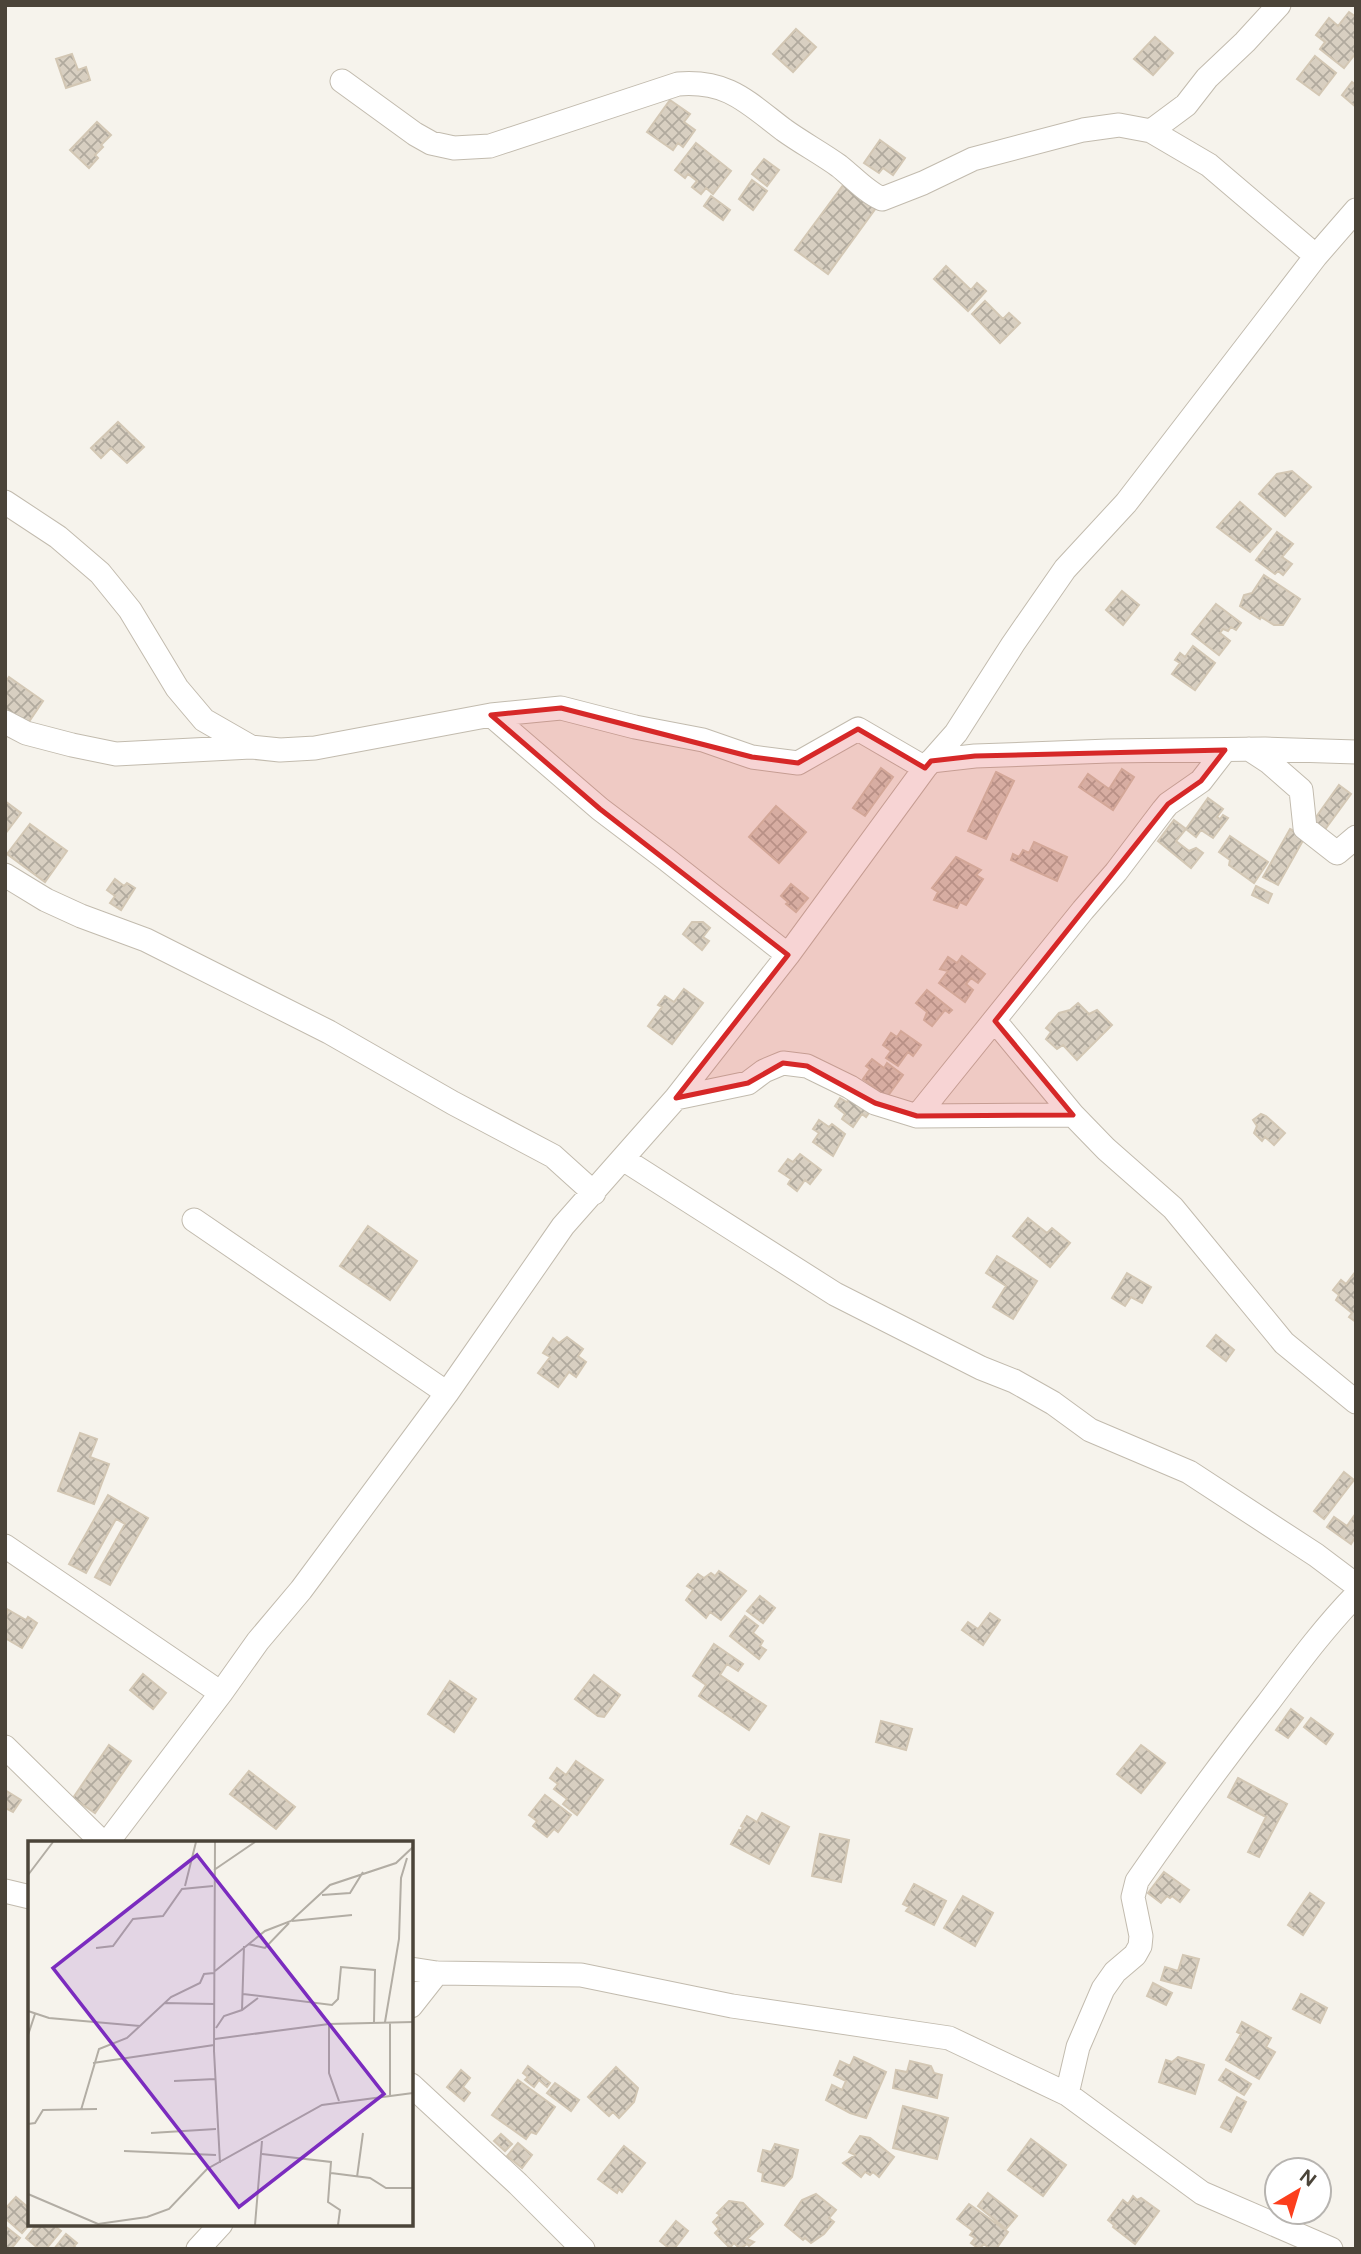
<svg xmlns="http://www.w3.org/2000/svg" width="1361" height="2254" font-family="Figtree,sans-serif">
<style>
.building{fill:url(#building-cross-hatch);stroke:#d3c7b4;stroke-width:2}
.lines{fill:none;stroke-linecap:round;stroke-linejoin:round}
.minor-casing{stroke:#c2bbae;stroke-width:25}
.minor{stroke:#fff;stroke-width:23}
.marked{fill:#d62828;fill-opacity:0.2;stroke:#d62828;stroke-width:5;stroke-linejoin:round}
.inset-road{fill:none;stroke:#b2ada4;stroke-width:2}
.view{fill:#7b2cbf;fill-opacity:0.15;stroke:#7b2cbf;stroke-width:3.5}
.inset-edge{fill:none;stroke:#4b4439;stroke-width:3.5}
</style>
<defs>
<pattern id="building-cross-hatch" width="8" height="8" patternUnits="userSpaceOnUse" patternTransform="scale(1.75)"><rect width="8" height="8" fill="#d8cfc1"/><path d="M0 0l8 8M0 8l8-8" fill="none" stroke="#b1aa9e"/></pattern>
</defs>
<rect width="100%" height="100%" fill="#f6f3ec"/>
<path class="building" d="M1349,12L1356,17V53L1344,68L1320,49L1325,42L1316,35L1329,18L1338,26Z
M796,29L816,47L793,72L773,54Z
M1155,37L1173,53L1153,75L1134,59Z
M72,54L78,70L86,67L90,80L66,88L56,59Z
M1315,56L1336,73L1319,95L1297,79Z
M1352,82L1356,85V107L1342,95Z
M670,100L690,114L684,122L695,130L683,147L678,143L673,150L647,132Z
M97,122L111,135L101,145L103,147L95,155L98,158L89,168L70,150Z
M880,140L905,158L893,175L883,168L879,173L864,163Z
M696,143L731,171L713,194L706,188L701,194L692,187L697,181L688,174L685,178L675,170Z
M764,159L779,170L767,186L752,174Z
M752,180L767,191L753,210L739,199Z
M844,184L876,208L828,274L795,250Z
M711,196L730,210L723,220L704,206Z
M946,266L971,290L977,283L986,291L968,311L934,279Z
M985,301L1003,319L1009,313L1020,323L1000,343L972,314Z
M118,422L144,447L127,463L111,448L101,458L91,448Z
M1292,471L1311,487L1285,516L1259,494L1277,474Z
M1240,502L1271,529L1250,552L1217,527Z
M1277,532L1293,544L1282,557L1292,564L1283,575L1278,571L1275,574L1256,560Z
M1264,575L1300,599L1283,625H1274L1261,617L1260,619L1240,606L1244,595L1252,593Z
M1122,591L1139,605L1123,625L1106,610Z
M1216,604L1241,623L1236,630L1231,627L1228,631L1223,629L1220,633L1230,641L1219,655L1192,634Z
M1193,646L1215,663L1195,690L1172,674L1180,663L1175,660L1180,653L1185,657Z
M9,677L43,701L26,726L5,712V683Z
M881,768L893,777L865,816L853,808Z
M1122,769L1134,777L1113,810L1079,787L1088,774L1109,789Z
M996,772L1014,781L986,839L968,831Z
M1339,785L1351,794L1321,835L1309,827Z
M1208,798L1223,809L1217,817L1220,819L1223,815L1228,818L1213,838L1201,830L1196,837L1186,829Z
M5,801L21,813L5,834Z
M776,806L806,832L779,863L749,837Z
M1174,820L1186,829L1176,841L1189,851L1196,848L1203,853L1191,868L1158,841Z
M30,824L67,851L45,882L7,854Z
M1290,829L1305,837L1278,885L1263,877Z
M1230,836L1268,862L1254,883L1229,865L1230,860L1219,852Z
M1034,842L1067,857L1057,881L1011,860L1013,854L1019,857L1023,850L1029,853Z
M956,857L981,870L976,875L983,879L966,905L960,902L957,908L934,900L938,892L932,888Z
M115,879L124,886L127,883L135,888L121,910L110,903L115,896L107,890Z
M791,884L808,898L796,912L786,904L788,902L781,896Z
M1256,886L1272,894L1268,903L1252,895Z
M692,922H703L710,928L703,937L709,941L702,950L683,934Z
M962,956L985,974L978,983L971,978L966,984L973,990L965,1002L939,983L948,971L940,969L948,957L957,963Z
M684,989L703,1003L672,1044L648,1026L662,1007L658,1005L665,996L674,1002Z
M927,990L952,1010L949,1013L945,1010L932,1026L924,1020L927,1012L916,1003Z
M1078,1003L1089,1014L1097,1010L1112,1025L1077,1060L1063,1045L1057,1049L1046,1039L1051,1032L1046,1028L1059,1013L1070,1010Z
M901,1031L921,1045L913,1056L908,1052L898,1066L886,1058L891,1051L883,1045L891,1033L897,1037Z
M872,1059L884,1068L887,1063L903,1075L887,1097L863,1079L870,1069L866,1066Z
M854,1092L874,1106L866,1117L862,1114L853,1127L842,1119L845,1114L835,1106L840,1098L847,1102Z
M1261,1114L1266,1116L1285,1133L1274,1145L1265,1137L1262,1141L1254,1133L1257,1126L1253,1120Z
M819,1120L829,1127L832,1124L845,1134L833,1156L813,1142L819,1133L813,1129Z
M800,1154L821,1170L810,1184L805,1180L797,1191L788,1184L791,1179L779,1171L788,1159L793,1162Z
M1028,1218L1047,1233L1052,1228L1070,1243L1050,1267L1013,1236Z
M368,1226L417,1261L390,1300L340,1266Z
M997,1256L1037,1281L1013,1319L993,1307L1006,1286L986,1273Z
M1356,1271V1322L1349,1317L1352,1313L1336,1300L1339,1295L1333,1290L1341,1280L1346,1284Z
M1127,1273L1151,1287L1142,1303L1131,1297L1125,1306L1112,1298Z
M1216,1335L1234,1350L1226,1361L1207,1346Z
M567,1337L583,1349L578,1356L586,1362L576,1377L569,1372L558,1387L538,1373L550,1357L543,1353L553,1338L559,1343Z
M80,1433L97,1439L90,1457L109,1464L94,1504L58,1491Z
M1344,1472L1354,1480L1324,1519L1314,1511Z
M108,1495L148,1518L110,1585L95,1577L125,1524L116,1519L86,1573L69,1564Z
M1356,1513V1536L1351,1544L1327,1527L1334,1517L1347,1526Z
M719,1571L746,1591L721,1620L710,1612L706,1618L686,1600L693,1590L687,1586L698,1574L704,1578L711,1573L715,1576Z
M760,1596L775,1608L763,1623L747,1611Z
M7,1609L26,1620L28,1617L37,1623L22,1648L5,1638Z
M990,1613L1000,1620L983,1645L962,1630L968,1622L978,1629Z
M745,1616L758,1626L753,1633L763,1641L760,1646L766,1650L759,1659L730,1636Z
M714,1644L743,1664L738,1671L727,1664L720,1675L766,1706L749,1730L699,1696L706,1685L693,1676Z
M143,1674L166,1693L153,1709L130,1690Z
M594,1675L620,1695L604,1717L598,1716L575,1699Z
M450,1681L476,1699L454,1732L428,1714Z
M1291,1709L1303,1718L1288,1738L1276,1730Z
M1311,1718L1333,1734L1326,1744L1304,1727Z
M881,1721L912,1729L906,1750L876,1742Z
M109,1745L131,1761L95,1813L73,1798Z
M1141,1745L1165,1763L1141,1793L1117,1774Z
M576,1761L603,1780L577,1815L563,1804L567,1799L554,1789L558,1784L550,1778L557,1768L566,1775Z
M249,1771L295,1807L276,1829L230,1794Z
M1238,1778L1287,1804L1259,1857L1248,1852L1266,1817L1228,1797Z
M5,1790L21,1800L13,1812L5,1808Z
M545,1795L571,1815L558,1832L554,1829L547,1837L533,1826L537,1821L529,1815Z
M762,1813L789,1827L769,1864L731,1844L739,1830L741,1831L743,1827L741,1826L747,1816L757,1822Z
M820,1834L849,1840L841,1882L812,1876Z
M1164,1872L1189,1890L1180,1902L1172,1896L1170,1898L1167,1896L1161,1903L1148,1893Z
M914,1884L946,1901L934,1925L906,1911L909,1907L903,1904Z
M1310,1893L1324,1903L1303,1935L1288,1925Z
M963,1896L993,1913L975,1946L944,1928Z
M1183,1955L1199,1959L1191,1988L1161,1980L1165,1967L1178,1971Z
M1153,1983L1172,1993L1166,2005L1147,1996Z
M1301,1994L1327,2008L1320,2023L1293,2009Z
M1242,2022L1271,2038L1266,2047L1275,2052L1259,2079L1226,2060L1241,2034L1237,2032Z
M854,2057L886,2072L866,2118L850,2113L826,2100L832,2085L842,2090L846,2081L834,2075L840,2061L850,2066Z
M1178,2057L1204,2065L1195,2094L1159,2082L1166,2060L1172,2062Z
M910,2061L931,2066L934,2073L942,2075L937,2098L893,2088L896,2070L907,2072Z
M528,2066L550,2083L547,2087L539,2080L534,2087L525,2080L528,2077L523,2073Z
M616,2067L638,2088L634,2102L619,2118L613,2112L609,2116L588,2097Z
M1226,2069L1251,2084L1244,2095L1219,2080Z
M461,2070L470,2078L463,2087L470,2093L464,2101L447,2087Z
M518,2080L555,2107L536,2134L531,2132L526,2139L492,2115Z
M555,2083L579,2100L571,2111L547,2093Z
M1237,2097L1246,2102L1231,2132L1221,2127Z
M903,2106L948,2118L937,2159L893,2148Z
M501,2134L512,2144L505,2151L494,2141Z
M860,2136L870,2138L894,2157L879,2177L873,2172L870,2175L865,2172L861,2177L843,2163L855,2155L849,2152Z
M1031,2139L1066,2165L1043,2196L1008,2170Z
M518,2143L532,2155L522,2168L507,2156Z
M775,2144L798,2150L792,2177L784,2186L762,2181L763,2173L758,2171L763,2150L771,2152Z
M624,2146L645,2163L622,2192L619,2189L617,2193L598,2179Z
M988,2193L1017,2216L1006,2229L978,2206Z
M816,2194L836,2210L829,2218L834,2222L824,2234L811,2243L805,2238L803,2240L785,2225L802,2200Z
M1133,2196L1137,2200L1141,2198L1159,2211L1135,2244L1113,2227L1114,2225L1108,2220L1123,2200L1128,2204Z
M16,2197L30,2209V2224L22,2233L5,2218V2209Z
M729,2201L743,2203L763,2224L747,2239L754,2242L749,2246L747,2244L740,2249L734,2243L730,2248L715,2233L719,2229L713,2222L720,2215L717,2213Z
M969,2204L1008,2232L996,2249H990L984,2244L979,2249L971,2243L975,2238L970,2235L973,2231L957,2219Z
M676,2221L688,2231L674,2249H670L660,2241Z
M37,2224H52L61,2231L46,2249H39L26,2238Z
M5,2226L20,2238L11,2249H5Z
M66,2234L77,2243L74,2246L77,2249H54Z"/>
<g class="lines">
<defs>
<path id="minor" d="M342,81L415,134L431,143L454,148L490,146L678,84C728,80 747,102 784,130C802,143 821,153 839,166C853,177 866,192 882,199L923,183L973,159L1083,130L1119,125L1151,131L1209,165L1316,256
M1151,131L1186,105L1207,78L1245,42L1279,5
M5,502L58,537L100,573L130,610L177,688L204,720L251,747
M491,715L600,809L666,859L788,955
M5,722L26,733L72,745L116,754L251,747L280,750L315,748L491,715L561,708L635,727L703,740L752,757L798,763L858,729L925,768
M1249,749L1269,762L1301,790L1305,828L1337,853L1356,837
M931,761L975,756L1109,751L1265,749L1356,752
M5,875L46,900L81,916L146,940L329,1032L453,1103L553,1156L594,1193
M995,1021L1073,1115L1106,1149L1173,1208L1284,1343L1356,1402
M676,1098L748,1083L764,1071L783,1063L807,1066L850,1087L875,1103L917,1116L1073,1115
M917,1116L1083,910L1116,872L1163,810L1168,804L1201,781L1225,750
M623,1159L835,1294L981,1368L1014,1381L1053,1403L1090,1430L1189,1472L1316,1555L1356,1585
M194,1220L447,1393
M5,1546L221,1693
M5,1747L103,1843
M107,1843L221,1693L258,1641L301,1590L447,1393L563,1226L676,1098L788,955L925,768L956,733L1013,644L1065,569L1126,503L1316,256L1356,210
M5,1891L30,1897
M411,1969L437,1973L581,1975L732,2006L949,2038L1067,2094L1202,2193L1331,2249
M411,2006L437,1973
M411,2085L518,2184L583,2249
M1067,2094L1078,2047L1103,1989L1115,1972L1135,1955L1140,1946L1141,1936L1133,1897L1137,1881C1179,1820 1223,1761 1268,1703C1296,1666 1323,1629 1356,1595
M198,2249L221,2224"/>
</defs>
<use href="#minor" class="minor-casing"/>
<use href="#minor" class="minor"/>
</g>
<path class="marked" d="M561,708L752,757L798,763L858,729L925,768L931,761L975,756L1225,750L1201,781L1168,804L995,1021L1073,1115L917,1116L875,1103L807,1066L783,1063L748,1083L676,1098L788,955L600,809L491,715Z"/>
<g transform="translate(28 1841)">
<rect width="385" height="385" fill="#f6f3ec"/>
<path class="inset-road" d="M187,1L186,210L192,322M186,29L227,1M0,34L25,1M157,45L168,1M294,54L322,52L335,31M264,80L324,74M220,103L237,107L261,82M68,107L85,105L105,78L135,75L154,48L185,45M187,130L237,90L263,80L302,44L368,22L385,6M215,153L304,164L310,158L313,126L347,129L346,182M136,162L187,163M214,169L216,105M0,170L21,177L112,185M357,181L371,98L373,37L379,17M362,181V254M188,187L196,175L214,169L230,157M0,194L7,173M187,198L301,183M65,222L186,204M146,240L187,238M311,260L301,232V183L385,181M53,269L71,208L99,197L143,156L172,142L176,133L186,132M0,283L7,282L15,269L69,268M123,292L188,288M96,310L188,314M234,313L303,321L300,361L312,369L310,384M303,332L342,337L358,347H385M329,336L335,292M0,353L70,383L119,376L141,368L179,328L294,264L385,252M227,384L234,300"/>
<path class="view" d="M169,14L356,253L211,366L25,127Z"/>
<rect width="385" height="385" class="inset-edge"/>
</g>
<rect width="1361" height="2254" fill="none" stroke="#4b4439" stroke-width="14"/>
<g transform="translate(1298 2191) rotate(38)"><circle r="33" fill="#ffffff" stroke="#b7b4b0" stroke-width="2"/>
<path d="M0-5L12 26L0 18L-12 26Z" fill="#fc3f1d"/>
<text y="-10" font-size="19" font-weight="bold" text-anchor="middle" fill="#4b4439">N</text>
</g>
</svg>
